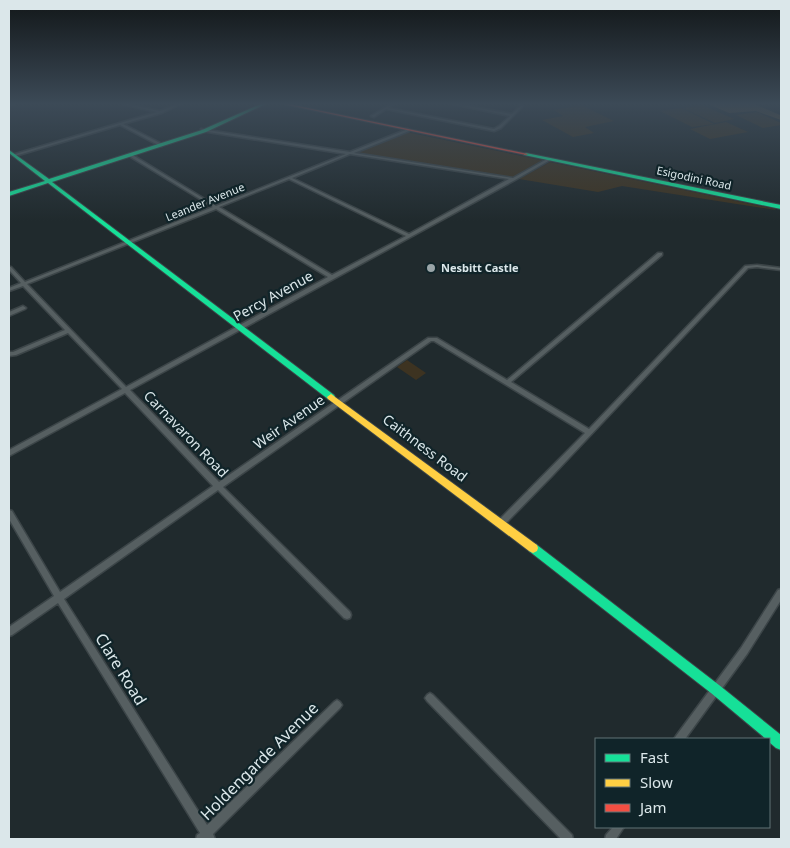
<svg xmlns="http://www.w3.org/2000/svg" width="790" height="848" font-family="'Noto Sans',sans-serif">
<style>
.green{fill:#3d3321}
.forest{fill:#625237}
.lines{fill:none;stroke-linecap:round;stroke-linejoin:round}
.street-casing{stroke:#3c4548;stroke-width:3}
.fast-casing{stroke:#3c4548;stroke-width:2}
.slow-casing{stroke:#3c4548;stroke-width:2}
.jam-casing{stroke:#3c4548;stroke-width:2}
.street{fill:#565f61;fill-rule:evenodd}
.fast{fill:#16e098;fill-rule:evenodd}
.slow{fill:#ffcf43;fill-rule:evenodd}
.jam{fill:#f24e42;fill-rule:evenodd}
.poi-dot{fill:#9aa5a8;stroke:#102429;stroke-width:2}
.labels{text-anchor:middle;stroke-width:4.5;stroke-linejoin:round;paint-order:stroke}
.far-street-label{font-size:11px;fill:#dbe7ea;stroke:#102429}
.far-poi-label{font-size:11px;font-weight:bold;fill:#dbe7ea;stroke:#102429;text-anchor:start}
.street-label{font-size:14px;fill:#dbe7ea;stroke:#102429}
.near-street-label{font-size:16px;fill:#dbe7ea;stroke:#102429}
</style>
<rect width="100%" height="100%" fill="#202a2d"/>
<path class="green" d="M581,105L614,121L585,127L594,133L573,137L542,120L563,116L554,110Z
M702,105L734,119L715,123L683,108Z
M681,108L714,124L692,127L660,111Z
M757,112L781,123V125L763,128L736,115Z
M726,122L748,132L710,139L690,129Z
M406,132L541,160L542,162L513,178L353,154Z
M550,162L775,209L776,210L622,186L598,192L519,179Z
M407,360L426,373L416,380L397,367Z"/>
<path class="forest" d="M700,103H752L780,115L781,120L756,111L729,113L706,103Z"/>
<g class="lines">
<defs>
<path id="street" d="M9,103H17L9,105Z
M122,103L160,111L180,103H183L162,113L123,124L162,144V146H160L120,125L15,156L12,155L157,112L122,104Z
M393,103H395L388,108L494,129L499,126L510,116L448,103H452L512,114L520,106L517,103H519L523,106L501,128L494,131L386,109L374,117L371,116Z
M201,129L350,152L408,129L409,131L354,153L513,178L547,159L550,160L515,180L130,390L219,482L428,338H437L507,380L658,253H662V255L511,382L589,429L745,266L757,265L781,268V270L757,267L748,268L552,476L504,525L501,526L498,525L497,523L498,521L585,433L434,341H431L223,487L350,612L351,615L350,618L347,619L344,618L218,490L64,599L207,825L334,702L337,700L340,702L342,705L340,708L213,834L215,839H196L197,835L200,833L58,603L12,635L9,636V627L54,596L9,519V510L12,511L60,592L213,486L125,393L9,456V450L122,389L68,333L16,355L9,356V352H13L65,330L23,286L9,291V288L21,283L9,270V267H11L25,282L213,207L129,156V154H131L216,206L346,154L202,131ZM350,154L509,179L409,234L292,178ZM289,179L406,236L332,275L219,207ZM216,209L328,277L126,387L27,284Z
M23,306L26,308L25,309L9,316V312Z
M781,589V600L747,654L685,739H674L676,736L741,648L778,590Z
M430,693L433,695L572,835L573,839H561L427,701L425,698L427,695Z
M613,827H624L616,839H605L606,835Z"/>
<path id="fast" d="M263,103H268L206,132L52,182L334,395L335,397L331,400L328,399L48,183L9,196V192L45,181L9,153V150L49,179L202,130Z
M526,153L781,205V209L524,155V154Z
M533,543L537,545L719,685L781,735V750L776,748L769,742V739H766L711,693L529,551L528,548L529,545Z"/>
<path id="slow" d="M331,394L537,545L538,548L537,551L533,553L529,551L328,399L327,397Z"/>
<path id="jam" d="M278,103H284L528,154L526,155Z"/>
</defs>
<use href="#street" class="street-casing"/>
<use href="#fast" class="fast-casing"/>
<use href="#slow" class="slow-casing"/>
<use href="#jam" class="jam-casing"/>
<use href="#street" class="street"/>
<use href="#fast" class="fast"/>
<use href="#slow" class="slow"/>
<use href="#jam" class="jam"/>
</g>
<linearGradient id="sky" x2="0" y2="1"><stop stop-color="#121719"/><stop offset="0.47" stop-color="#3c4a57"/><stop offset="1" stop-color="#3c4a57" stop-opacity="0"/></linearGradient>
<rect width="790" height="221" fill="url(#sky)"/>
<circle class="poi-dot" cx="431" cy="268" r="5"/>
<g class="labels">
<g class="far-street-label">
<text transform="translate(694 178) rotate(12)" y="4">Esigodini Road</text>
<text transform="translate(205 202) rotate(-22)" y="4">Leander Avenue</text>
</g>
<g class="far-poi-label">
<text x="441" y="272">Nesbitt Castle</text>
</g>
<g class="street-label">
<text transform="translate(273 296) rotate(-29)" y="5">Percy Avenue</text>
<text transform="translate(289 422) rotate(-35)" y="5">Weir Avenue</text>
<text transform="translate(186 434) rotate(46)" y="5">Carnavaron Road</text>
<text transform="translate(425 448) rotate(37)" y="5">Caithness Road</text>
</g>
<g class="near-street-label">
<text transform="translate(121 669) rotate(58)" y="6">Clare Road</text>
<text transform="translate(259 761) rotate(-45)" y="6">Holdengarde Avenue</text>
</g>
</g>
<rect width="790" height="848" fill="none" stroke="#dbe7ea" stroke-width="20"/>
<rect x="595" y="738" width="175" height="90" fill="#102429" stroke="#617276"/>
<rect x="605" y="754" width="25" height="8" fill="#16e098" stroke="#617276"/>
<text x="640" y="763" font-size="15" fill="#dbe7ea">Fast</text>
<rect x="605" y="779" width="25" height="8" fill="#ffcf43" stroke="#617276"/>
<text x="640" y="788" font-size="15" fill="#dbe7ea">Slow</text>
<rect x="605" y="804" width="25" height="8" fill="#f24e42" stroke="#617276"/>
<text x="640" y="813" font-size="15" fill="#dbe7ea">Jam</text>
</svg>
